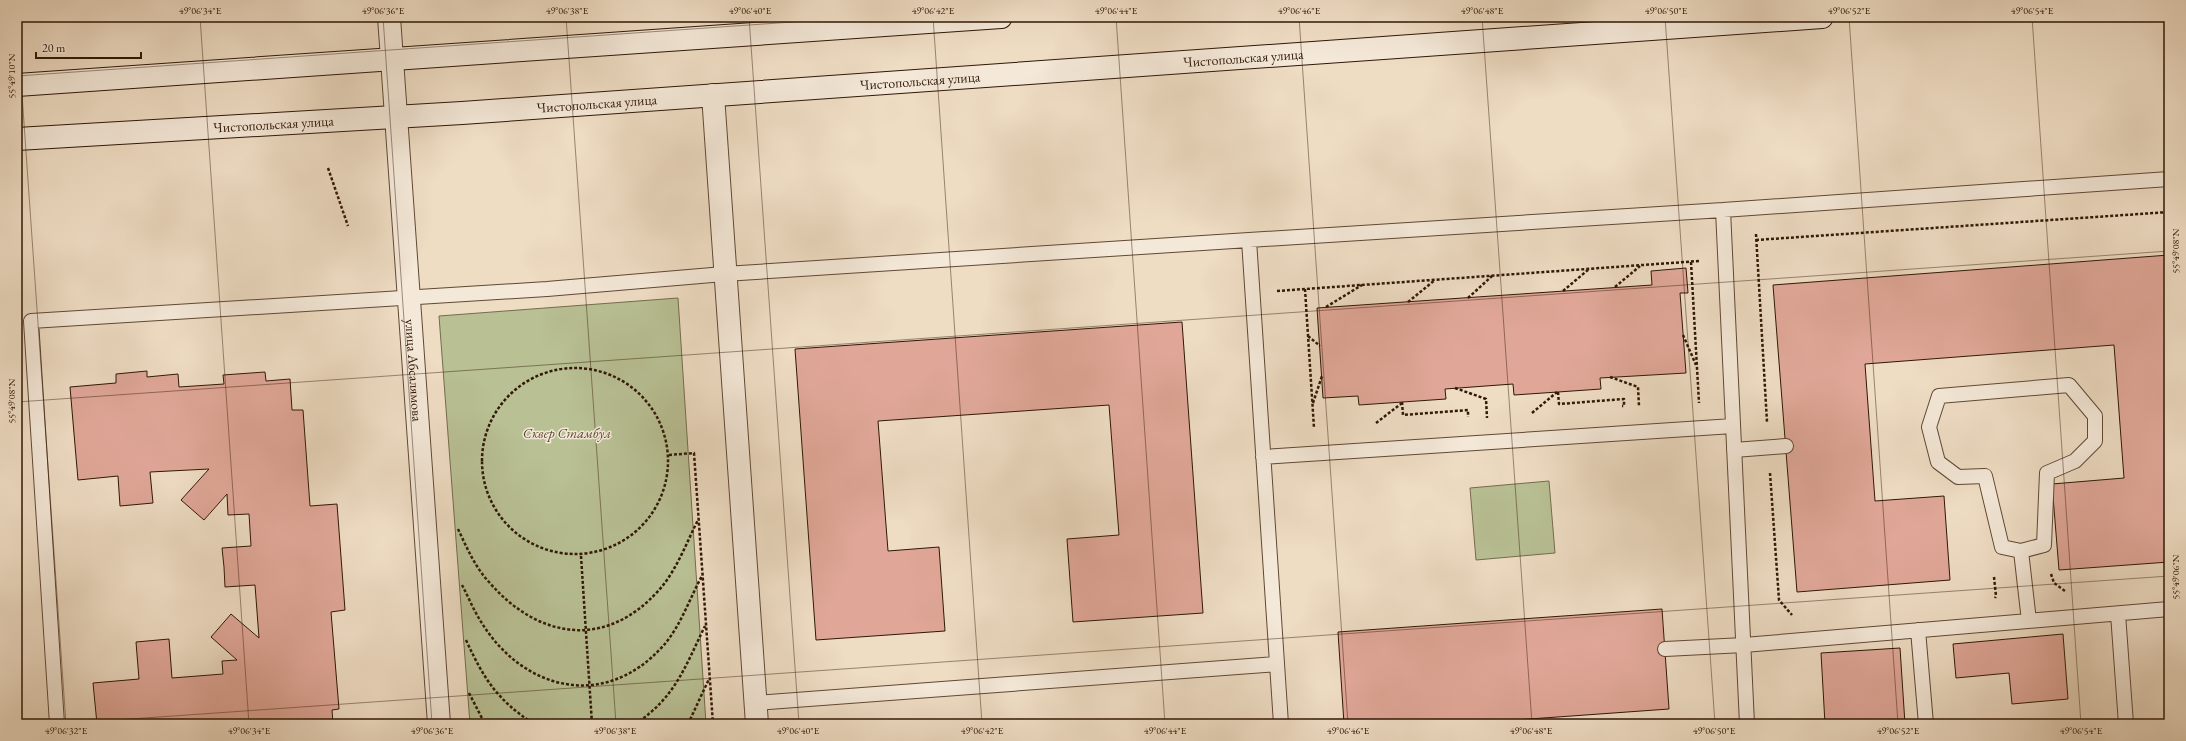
<svg xmlns="http://www.w3.org/2000/svg" width="2186" height="741" font-family="'EB Garamond',serif">
<style>
.green{fill:#b8c094;stroke:#746c4d}
.building{fill:#e0a798;stroke:#301706}
.lines{fill:none;stroke-linecap:round;stroke-linejoin:round}
.lane-casing{stroke:#604835;stroke-width:16}
.street-casing{stroke:#604835;stroke-width:24}
.secondary-casing{stroke:#301706;stroke-width:24}
.path{stroke:#301706;stroke-width:2.5;stroke-dasharray:3 2;stroke-linecap:butt}
.lane{stroke:#f4e8d8;stroke-width:14}
.street{stroke:#f4e8d8;stroke-width:22}
.secondary{stroke:#f4e8d8;stroke-width:22}
.ticks{fill:none;stroke:#301706;stroke-width:1;stroke-opacity:0.45}
.labels{text-anchor:middle;stroke-width:3;stroke-linejoin:round;paint-order:stroke}
.street-label{font-size:14px;fill:#301706;stroke:#f4e8d8}
.park-label{font-size:14px;font-style:italic;fill:#594a31;stroke:#f4e8d8}
.neatline{fill:none;stroke:#301706;stroke-width:1.5}
.ticks-label{font-size:10px;text-anchor:middle;fill:#301706}
</style>
<rect width="100%" height="100%" fill="#eedcc3"/>
<filter id="stains"><feTurbulence type="fractalNoise" baseFrequency=".005" numOctaves="4"/><feColorMatrix values="0 0 0 0 .2 0 0 0 0 .09 0 0 0 0 .02 0 0 0 .5 -.17"/></filter>
<radialGradient id="worn" r=".72"><stop offset=".6" stop-color="#630" stop-opacity="0"/><stop offset="1" stop-color="#630" stop-opacity=".3"/></radialGradient>
<path class="green" d="M678,298L706,724H470L439,316Z
M1549,481L1555,553L1476,560L1470,488Z"/>
<path class="building" d="M2169,255V562L2059,570L2052,484L2124,478L2114,345L1865,364L1875,501L1944,496L1950,580L1797,592L1773,285Z
M1686,268L1688,293H1680L1686,373L1600,378L1601,389L1558,392L1514,395L1513,384L1445,389L1446,399L1359,405L1358,396L1323,398L1317,308L1652,285L1651,271Z
M1182,322L1203,613L1073,622L1067,539L1119,535L1109,405L878,421L888,551L939,547L945,631L816,640L795,349Z
M147,371V377L178,374L179,387L224,384L223,375L265,372L266,381L290,379L292,410H303L310,506L337,504L345,610L331,612L339,709L332,710L333,724H97L93,683L139,679L136,642L169,639L172,678L223,674L222,661L237,660L211,637L231,614L259,638L255,585L225,587L224,567L222,548L251,546L249,514L228,515L227,494L204,520L181,500L209,469L150,472L153,503L120,506L118,476L78,480L70,387L116,383V374Z
M1662,609L1669,709L1460,724H1344L1338,632Z
M2063,634L2068,699L2012,704L2009,673L1956,678L1953,644Z
M1900,648L1905,724H1825L1821,653Z"/>
<g class="lines">
<defs>
<path id="lane" d="M1249,240L1723,210
M1734,450L1786,446
M1263,457L1733,426
M2021,551L2044,545L2047,473L2075,461L2095,441V416L2069,385L1939,396L1929,427L1938,462L1958,477L1985,476L2002,547L2021,551L2029,621
M2118,614L2126,724
M1918,630L1926,724
M1665,649L1744,645L2169,609
M756,703L1277,664
M57,724L31,321L547,289L724,274L1249,240L1281,724
M1747,724L1723,210L2169,179"/>
<g id="street">
<path id="s1" d="M389,17L439,724"/>
<path d="M713,95L757,724"/>
</g>
<g id="secondary">
<path d="M17,85L1001,17"/>
<path id="s2" d="M17,139L462,113L1822,17"/>
</g>
</defs>
<use href="#lane" class="lane-casing"/>
<use href="#street" class="street-casing"/>
<use href="#secondary" class="secondary-casing"/>
<path class="path" d="M328,168L348,226
M1756,234L1767,422
M1756,240L2169,212
M1691,262L1699,403
M1615,287L1640,266
M1305,289L1314,428
M1277,291L1699,261
M1563,291L1589,269
M1468,298L1492,276
M1408,302L1435,280
M1326,307L1362,285
M1683,335L1696,365
M1308,336L1320,346
M482 461a93 93 0 1 1 186 0a93 93 0 1 1-186 0Z
M1610,377L1638,387L1639,406
M1455,388L1486,399L1487,418
M1558,392L1559,404L1624,399V406H1622
M1402,402L1403,415L1468,410V417
M1313,403L1322,376
M1532,413L1557,392
M1376,423L1402,403
M669,455L694,453L713,724
M1770,473L1779,600L1792,615
M458,529C467,548 475,567 489,582C538,639 606,650 659,590C677,570 687,541 699,518
M581,556L592,724
M2051,574L2054,583L2065,591
M1994,577L1996,596L1995,598
M462,585C468,596 473,609 480,620C522,691 605,711 663,646C681,626 690,597 703,574
M466,640C484,679 497,700 534,724
M469,693L485,724
M635,724C675,698 685,667 705,626
M688,724L709,679"/>
<use href="#lane" class="lane"/>
<use href="#street" class="street"/>
<use href="#secondary" class="secondary"/>
</g>
<path class="ticks" d="M200,17L249,724M383,17L432,724M566,17L616,724M749,17L799,724M933,17L982,724M1116,17L1165,724M1299,17L1348,724M1482,17L1532,724M1665,17L1715,724M1849,17L1898,724M2032,17L2081,724M17,23L66,724M17,76L864,17M17,402L2169,251M59,724L2169,576"/>
<g class="labels">
<g class="street-label">
<text dy="5" stroke="none"><textPath href="#s2" startOffset="1229">Чистопольская улица</textPath></text>
<text dy="5" stroke="none"><textPath href="#s2" startOffset="905">Чистопольская улица</textPath></text>
<text dy="5" stroke="none"><textPath href="#s2" startOffset="581">Чистопольская улица</textPath></text>
<text dy="5" stroke="none"><textPath href="#s2" startOffset="257">Чистопольская улица</textPath></text>
<text dy="5" stroke="none"><textPath href="#s1" startOffset="354">улица Абсалямова</textPath></text>
</g>
<g class="park-label">
<text x="567" y="438">Сквер Стамбул</text>
</g>
</g>
<rect width="2186" height="741" fill="none" stroke="#eedcc3" stroke-width="44"/>
<path d="M36 52v6h105v-6" fill="none" stroke="#301706" stroke-width="2"/>
<text x="42" y="52" font-size="12" fill="#301706" stroke="#f4e8d8" stroke-width="3" paint-order="stroke">20 m</text>
<rect x="22" y="22" width="2142" height="697" class="neatline"/>
<g class="ticks-label">
<text x="200" y="14">49°06'34"E</text>
<text x="383" y="14">49°06'36"E</text>
<text x="567" y="14">49°06'38"E</text>
<text x="750" y="14">49°06'40"E</text>
<text x="933" y="14">49°06'42"E</text>
<text x="1116" y="14">49°06'44"E</text>
<text x="1299" y="14">49°06'46"E</text>
<text x="1482" y="14">49°06'48"E</text>
<text x="1666" y="14">49°06'50"E</text>
<text x="1849" y="14">49°06'52"E</text>
<text x="2032" y="14">49°06'54"E</text>
<text transform="translate(11 76) rotate(-90)" y="4">55°49'10"N</text>
<text transform="translate(2175 251) rotate(-90)" y="4">55°49'08"N</text>
<text transform="translate(11 401) rotate(-90)" y="4">55°49'08"N</text>
<text transform="translate(2175 577) rotate(-90)" y="4">55°49'06"N</text>
<text x="66" y="734">49°06'32"E</text>
<text x="249" y="734">49°06'34"E</text>
<text x="432" y="734">49°06'36"E</text>
<text x="615" y="734">49°06'38"E</text>
<text x="798" y="734">49°06'40"E</text>
<text x="982" y="734">49°06'42"E</text>
<text x="1165" y="734">49°06'44"E</text>
<text x="1348" y="734">49°06'46"E</text>
<text x="1531" y="734">49°06'48"E</text>
<text x="1714" y="734">49°06'50"E</text>
<text x="1898" y="734">49°06'52"E</text>
<text x="2081" y="734">49°06'54"E</text>
</g>
<rect width="100%" height="100%" filter="url(#stains)"/>
<rect width="100%" height="100%" fill="url(#worn)"/>
</svg>
